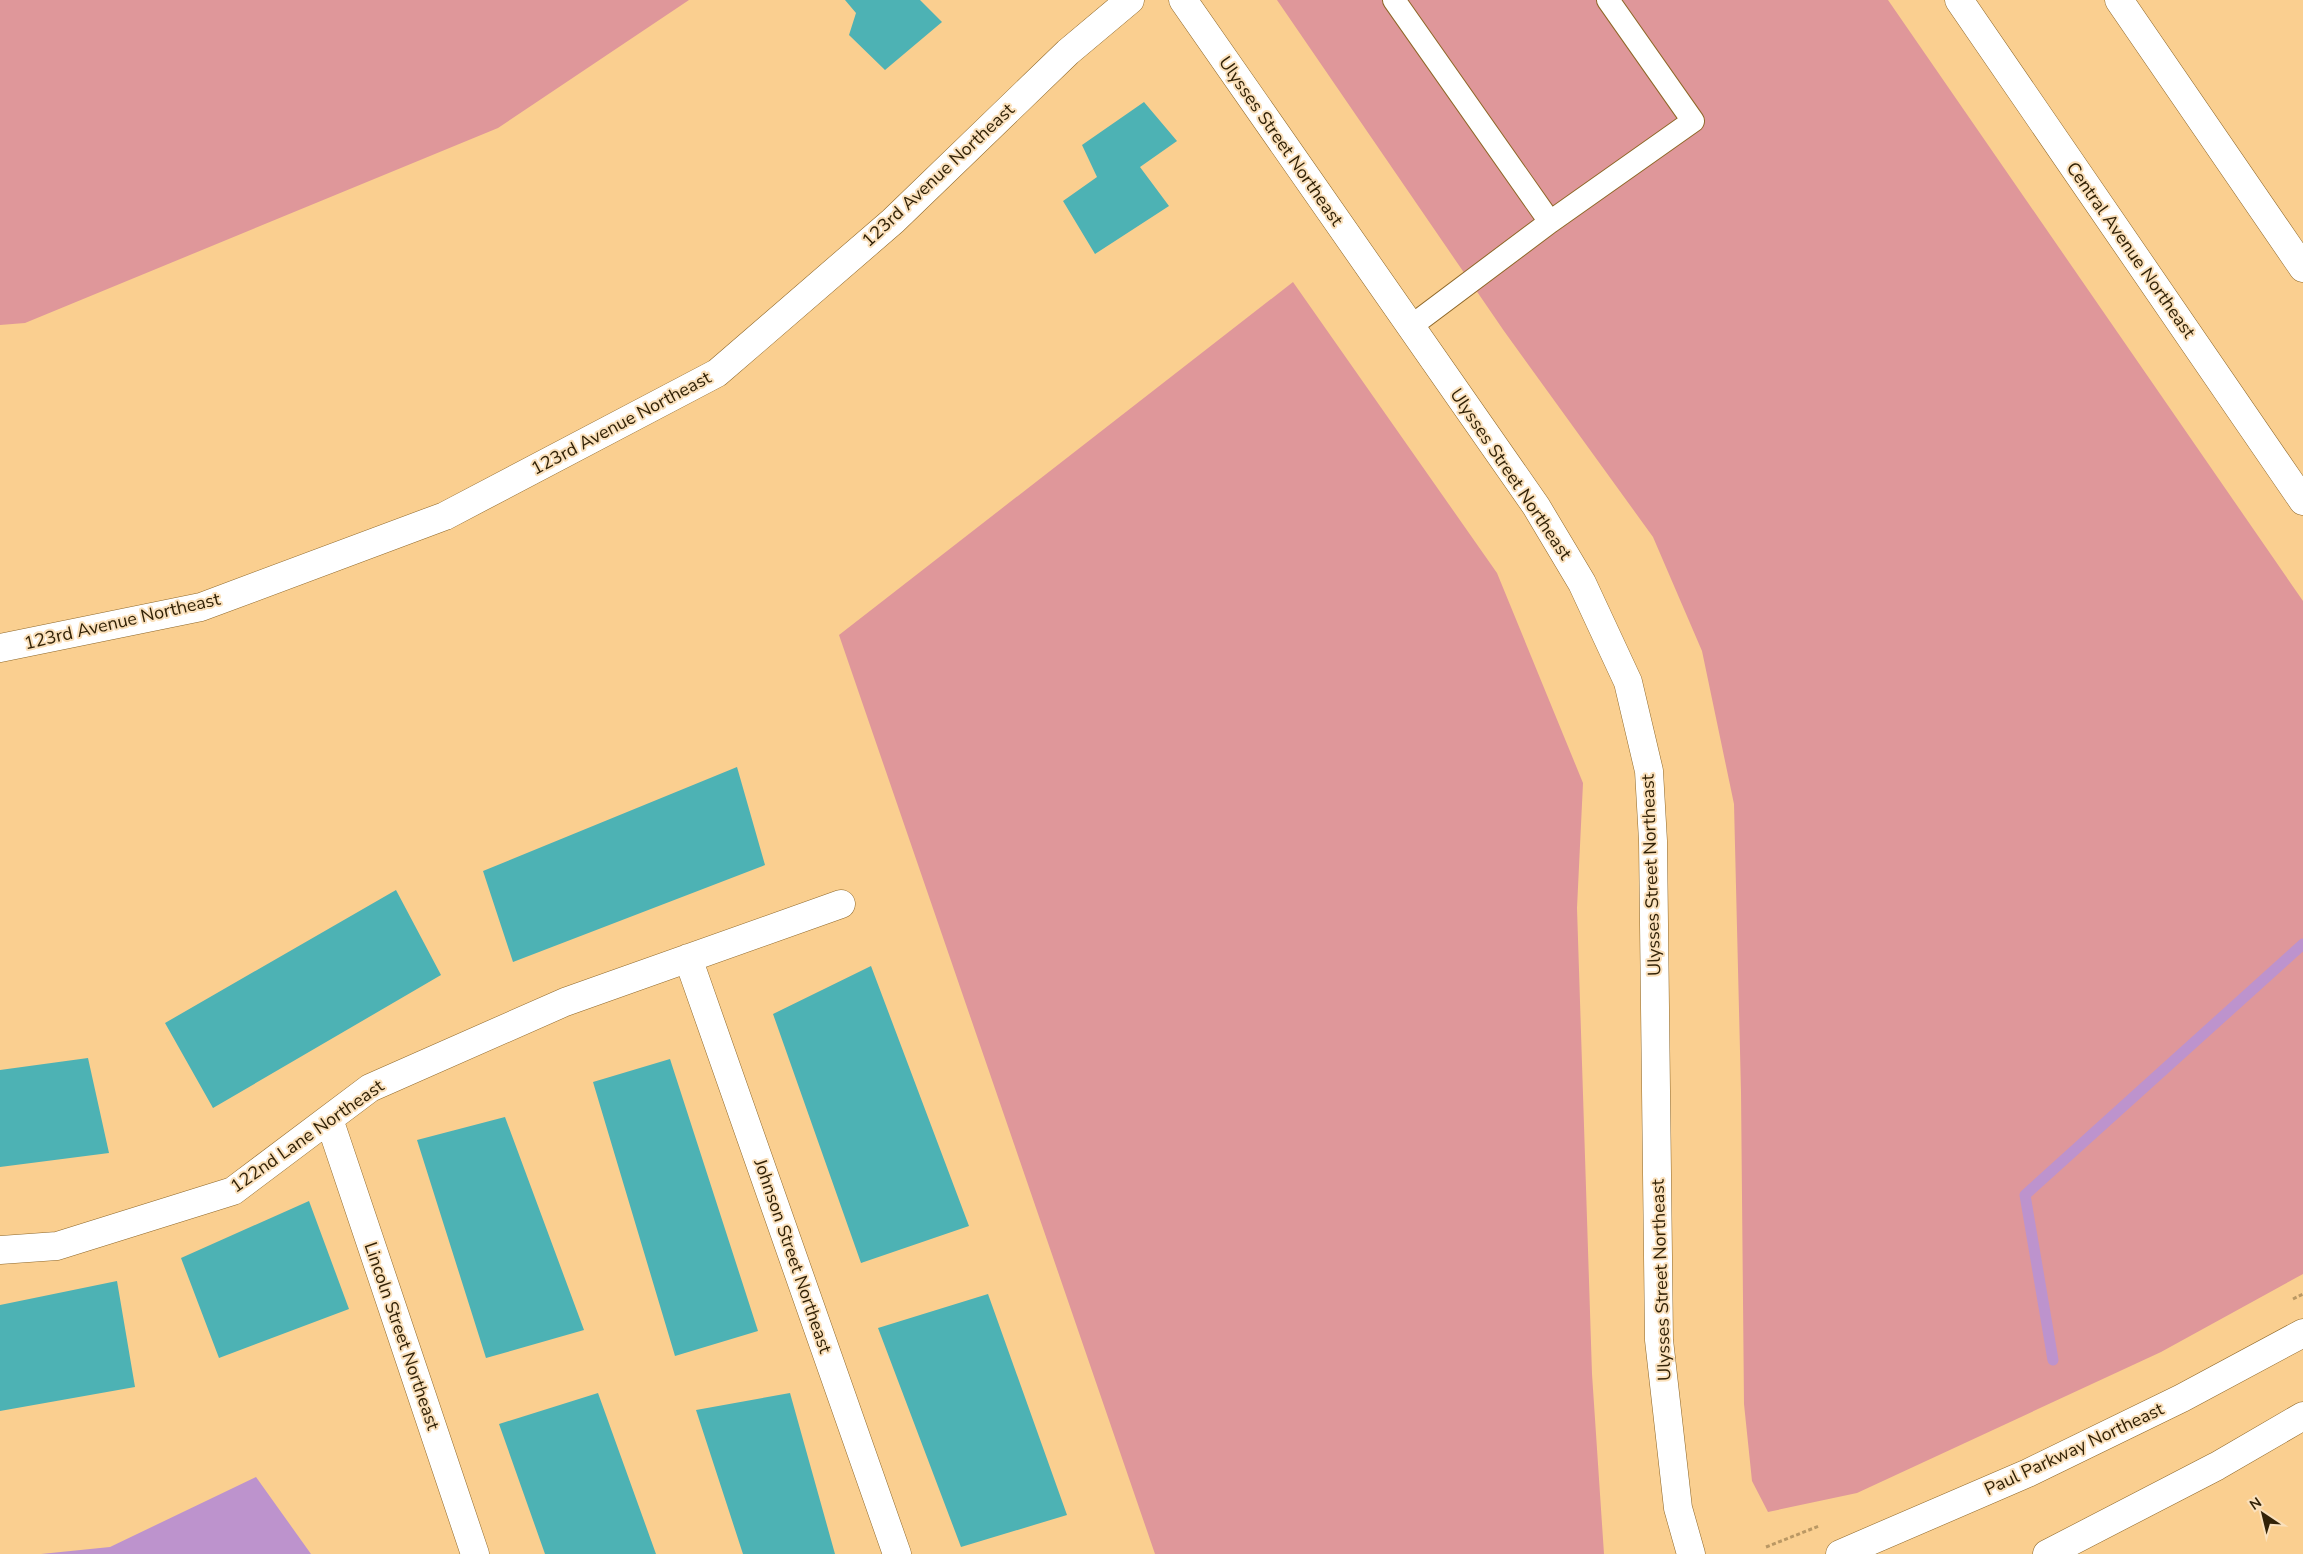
<svg xmlns="http://www.w3.org/2000/svg" width="2303" height="1554" font-family="'Nunito Sans',sans-serif">
<style>
.green{fill:#df979a}
.water{fill:#bd93cd}
.lines{fill:none;stroke-linecap:round;stroke-linejoin:round}
.stream{stroke:#bd93cd;stroke-width:11}
.building{fill:#4db2b4}
.lane-casing{stroke:#8e6728;stroke-width:24}
.street-casing{stroke:#8e6728;stroke-width:29}
.secondary-casing{stroke:#8e6728;stroke-width:29}
.highway-casing{stroke:#8e6728;stroke-width:29}
.path{stroke:#ba9864;stroke-width:3;stroke-dasharray:4 2.5;stroke-linecap:butt}
.lane{stroke:#fff;stroke-width:22}
.street{stroke:#fff;stroke-width:28}
.secondary{stroke:#fff;stroke-width:28}
.highway{stroke:#fff;stroke-width:28}
.labels{text-anchor:middle;stroke-width:4;stroke-linejoin:round;paint-order:stroke}
.street-label{font-size:18px;fill:#322207;stroke:#fae0bb}
</style>
<rect width="100%" height="100%" fill="#facf90"/>
<path class="green" d="M0,0H689L498,128L25,323L0,325Z
M1277,0H1888L2303,601V1274L2161,1352L1857,1493L1768,1512L1752,1481L1744,1404L1741,1092L1734,804L1702,651L1653,537L1504,331Z
M1293,282L1497,573L1583,783L1577,908L1592,1374L1604,1554H1155L839,635Z"/>
<path class="water" d="M256,1477L311,1554H41L110,1547Z"/>
<g class="lines">
<path class="stream" d="M2053,1360L2025,1195L2303,944"/>
</g>
<path class="building" d="M845,0H920L942,22L885,70L849,35L856,13Z
M1144,102L1177,141L1140,167L1169,206L1095,254L1063,201L1097,177L1082,145Z
M737,767L765,865L513,962L483,871Z
M396,890L441,975L213,1108L165,1023Z
M871,966L969,1226L861,1263L773,1014Z
M88,1058L109,1153L0,1167V1070Z
M670,1059L758,1331L675,1356L593,1082Z
M505,1117L584,1330L486,1358L417,1140Z
M309,1201L349,1309L219,1358L181,1258Z
M117,1281L135,1387L0,1411V1305Z
M988,1294L1067,1515L961,1547L878,1328Z
M598,1393L656,1554H545L499,1424Z
M790,1393L835,1554H743L696,1410Z"/>
<g class="lines">
<defs>
<path id="lane" d="M1394,0L1550,222L1410,327
M1550,222L1693,121L1608,0"/>
<path id="street" d="M0,648L201,607L445,516L717,373L893,221L1068,52L1130,0
M688,958L897,1554
M329,1119L475,1554
M0,1250L57,1246L233,1191L370,1088L565,1002L841,904"/>
<path id="secondary" d="M1183,0L1536,506L1582,583L1628,682L1649,771L1653,841L1659,1340L1678,1508L1691,1554
M1840,1554L2028,1473L2182,1398L2303,1333
M2047,1554L2217,1466L2303,1416"/>
<path id="highway" d="M1959,0L2303,501
M2119,0L2303,268"/>
</defs>
<use href="#lane" class="lane-casing"/>
<use href="#street" class="street-casing"/>
<use href="#secondary" class="secondary-casing"/>
<use href="#highway" class="highway-casing"/>
<path class="path" d="M2293,1299L2303,1294
M1766,1547L1819,1526"/>
<use href="#lane" class="lane"/>
<use href="#street" class="street"/>
<use href="#secondary" class="secondary"/>
<use href="#highway" class="highway"/>
</g>
<g class="labels">
<g class="street-label">
<text transform="translate(1281 141) rotate(55)" y="6">Ulysses Street Northeast</text>
<text transform="translate(938 175) rotate(-43)" y="6">123rd Avenue Northeast</text>
<text transform="translate(2131 250) rotate(55)" y="6">Central Avenue Northeast</text>
<text transform="translate(621 423) rotate(-28)" y="6">123rd Avenue Northeast</text>
<text transform="translate(1511 474) rotate(56)" y="6">Ulysses Street Northeast</text>
<text transform="translate(122 621) rotate(-13)" y="6">123rd Avenue Northeast</text>
<text transform="translate(1651 875) rotate(-92)" y="6">Ulysses Street Northeast</text>
<text transform="translate(307 1136) rotate(-35)" y="6">122nd Lane Northeast</text>
<text transform="translate(793 1256) rotate(71)" y="6">Johnson Street Northeast</text>
<text transform="translate(1661 1280) rotate(-92)" y="6">Ulysses Street Northeast</text>
<text transform="translate(402 1336) rotate(71)" y="6">Lincoln Street Northeast</text>
<text transform="translate(2074 1449) rotate(-25)" y="6">Paul Parkway Northeast</text>
</g>
</g>
<g transform="translate(2263 1514) rotate(325)" stroke="#fae0bb" stroke-width="4" paint-order="stroke">
<path d="M0-4L9 19L0 12L-9 19Z" fill="#322207"/>
<text y="-8" font-size="14" font-weight="bold" text-anchor="middle" fill="#322207">N</text>
</g>
</svg>
